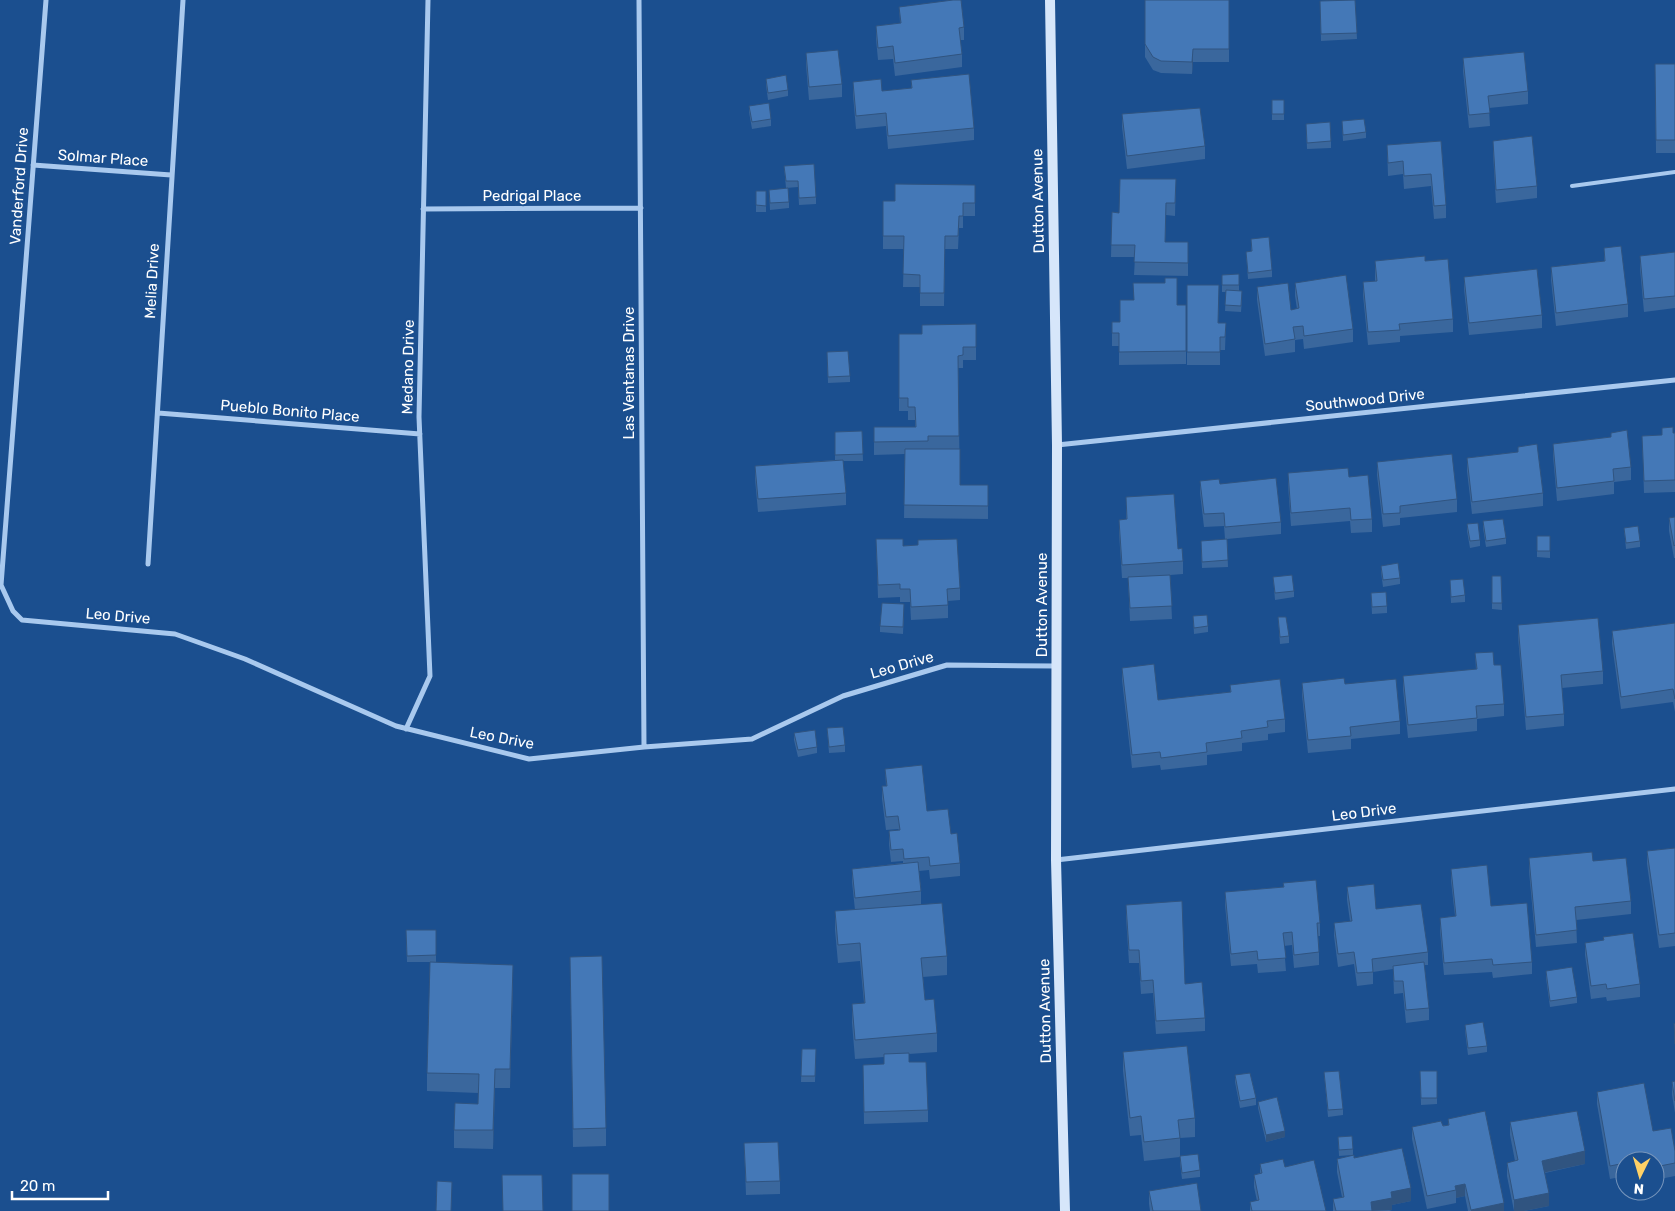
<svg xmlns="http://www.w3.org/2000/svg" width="1675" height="1211" font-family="Rubik,sans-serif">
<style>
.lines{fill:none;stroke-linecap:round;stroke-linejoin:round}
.lane{stroke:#a9c9ee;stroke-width:4}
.street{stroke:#a9c9ee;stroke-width:5}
.secondary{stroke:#d6e6fa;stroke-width:10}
.wall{fill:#3a679d}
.shaded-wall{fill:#305480}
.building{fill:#4478b7;stroke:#305480}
.labels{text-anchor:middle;stroke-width:4;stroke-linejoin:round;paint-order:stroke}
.street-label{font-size:15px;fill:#fff;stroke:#1b4f8f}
</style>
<rect width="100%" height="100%" fill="#1b4f8f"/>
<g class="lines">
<path class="lane" d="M1572,186L1675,172"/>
<path class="street" d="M46,0L1,585L13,611L22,620L175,634L245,659L396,726L529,759L644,747L752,739L843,696L947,665L1056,666
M639,0L644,747
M33,165L171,175
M423,209L641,208
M158,413L420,434
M1057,445L1675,380
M148,564L183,0
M406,729L430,676L419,417L428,0
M1056,860L1675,789"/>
<path class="secondary" d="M1050,0L1057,445L1056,860L1065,1211"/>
</g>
<path class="wall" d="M1145,0H1229V62H1193L1192,74L1161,73L1153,70L1145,57Z
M1355,0L1357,39L1321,41L1320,1Z
M899,7L964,27V40H960L962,54V67L895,76L893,59L878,60L876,39V26L900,23Z
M806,53L842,84V97L809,100L806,65Z
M1463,58L1528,91V104L1489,108L1490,126L1469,128L1463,71Z
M1655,64H1675V153H1656Z
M766,79L788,90V96L768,100L766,85Z
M911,80L974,128V140L888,149L886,126L856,129L853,95V82L882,91L911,88Z
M1272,100H1284V120H1272Z
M749,106L771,119V126L752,129L749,112Z
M1122,114L1205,146V159L1127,169L1122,127Z
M1342,121L1366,132V138L1343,141Z
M1306,124L1331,141V148L1307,149Z
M1441,141L1446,205V218L1434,219L1431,186L1404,189L1403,174L1388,176L1387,145Z
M1493,141L1537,186V198L1496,203L1493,154Z
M784,166L816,197V204L799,205L798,187L786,188Z
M1176,179L1175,216L1166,215L1165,242H1188V276L1134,275L1135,257H1111L1112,212L1119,213Z
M975,185V216H963V228H959L958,249H945L944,306H920V287H903L904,249H883V201H895Z
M769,190L789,202V208L770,210Z
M756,191H766V212H756Z
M1251,239L1272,270V277L1248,279L1246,252L1251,251Z
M1604,248L1628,304V317L1556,326L1551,280V267L1604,261Z
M1675,252V308L1644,312L1640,269V256Z
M1375,261H1425L1453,319V332L1400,336V342L1368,345L1363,295V282L1375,281Z
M1239,274V291L1242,298L1241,312L1225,311L1226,292H1222V275Z
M1464,277L1542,315V328L1469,335L1464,289Z
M1295,283L1353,329V342L1304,349L1303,339L1295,340V352L1265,356L1257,300V287L1291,310L1297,309L1295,296Z
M1187,285L1219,323H1226L1225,350H1220V365H1187Z
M1177,305H1186V364L1119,365V346H1112V333L1120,322Z
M976,324V360H963V368H958L960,485H988V519L904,518L905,454L874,455V427H915V420H908V411H899V334H922Z
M827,352L850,376V382L828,383Z
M862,431L863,461H843L846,493V505L758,512L755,479V466L835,460V432Z
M1611,433L1631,467V480L1614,482V494L1557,501L1553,456V444L1611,437Z
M1673,433H1675V492L1644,493L1642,436L1662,435Z
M1518,452L1543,493V506L1472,514L1467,471V458Z
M1377,462L1457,499V512L1400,518V525L1383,527L1377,475Z
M1288,473L1349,477L1372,519V532L1351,533L1350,521L1291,526L1288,485Z
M1200,481L1220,484L1281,522V534L1227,539L1228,567L1202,568L1201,547L1225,539L1224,526L1204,527L1200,493Z
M1126,497L1178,549L1183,561V574L1170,575L1172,619L1130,621L1128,578H1122L1119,533V520L1126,519Z
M1675,517V558H1674L1669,531V518Z
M1483,521L1506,538V544L1486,547L1483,528Z
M1467,524L1480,540V546L1470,548L1467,531Z
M1624,528L1640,541V547L1626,549Z
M1537,536H1550V558L1537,557Z
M876,539L903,546L918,545V540L960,588V600L948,601V618L911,620L910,602H900V597L878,598Z
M1381,566L1400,578V584L1383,587L1381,572Z
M1492,576H1501L1502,610L1492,609Z
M1273,577L1294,591V597L1275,600Z
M1450,580L1465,595V602L1451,603Z
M1371,593L1387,606V613L1372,614Z
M904,611L903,634L880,632V626Z
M1193,616L1208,626V632L1194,634Z
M1278,617L1289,636V643L1280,644Z
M1675,623V712L1673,702L1621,709L1612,644V631Z
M1518,625L1603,671V684L1562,688L1564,714V726L1526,730L1518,637Z
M1475,653L1494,665L1504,704V716L1477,719V731L1408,738L1403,689V676L1476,670Z
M1122,668L1158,700L1230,692V685L1285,719V732L1268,734V740L1242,743V751L1207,755V765L1161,770L1160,765L1132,768L1122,680Z
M1302,683L1345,684L1400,721V734L1351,739V749L1308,753L1302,695Z
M827,728L845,745V752L829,753Z
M794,733L817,747V753L798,757L794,740Z
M885,769L927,811L951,834L960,863V876L930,879L929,870L919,871L921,891V904L902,906L947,956V975L923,977L925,1000L937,1033V1052L909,1054V1062L928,1110V1122L864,1124L863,1065L884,1064V1057L855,1059L852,1023V1004L864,1003L860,961L838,963L835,930V911L855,910L852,882V869L903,863V861L891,862L889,844V831L899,830L898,829L886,830L882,799V786H886Z
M1675,848V946L1659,948L1647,864V851Z
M1529,858L1593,861L1631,901V914L1576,920L1577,943L1536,947L1529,871Z
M1451,869L1491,906L1532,962V974L1493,978L1492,972L1444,975L1440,931V918L1455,916L1451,881Z
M1283,883L1320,923V936H1318L1319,952V965L1294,968L1292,945L1284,946L1286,971L1258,973L1257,964L1231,966L1225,905V892L1283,887Z
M1347,887L1376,909L1428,952V965H1424L1429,1008V1020L1406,1023L1403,993L1394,994L1393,969L1373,972V984L1357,986L1354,964L1338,967L1334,936V923L1350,921L1347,900Z
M1126,905L1185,984L1205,1018V1031L1156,1034L1153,993L1141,994L1139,963H1129L1126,917Z
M406,930H436V962H407Z
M1603,937L1640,984V997L1607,1001L1606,997L1591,999L1585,955V943L1603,941Z
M570,957L606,1128V1146L573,1147Z
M1546,971L1577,997V1003L1550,1007L1546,978Z
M513,983L510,1088H495L493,1149L454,1148V1130L478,1104V1093L427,1091V1073Z
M1465,1025L1487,1046V1052L1468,1055L1465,1031Z
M802,1049H816L815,1082H801Z
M1123,1052L1195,1118V1137L1180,1138V1156L1200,1170V1177L1182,1179L1180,1163V1157L1144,1161L1141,1135L1130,1136L1123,1071Z
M1420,1071H1437V1104L1421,1105Z
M1324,1072L1343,1109V1115L1328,1117Z
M1235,1075L1256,1098V1105L1240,1108L1235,1082Z
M1675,1081V1113L1672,1095V1082Z
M1597,1092L1653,1131L1675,1151V1176L1655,1180V1161H1625V1176L1610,1179L1597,1104Z
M1258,1102L1285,1137L1266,1142L1258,1108Z
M1448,1119L1504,1211H1468L1465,1196L1456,1198V1203L1427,1209L1412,1139V1127L1448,1125Z
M1510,1122L1585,1164L1545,1173L1549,1206L1524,1211H1514L1507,1176V1163L1515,1161L1510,1135Z
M1338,1137L1353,1149V1155L1339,1156Z
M744,1143L780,1181V1194L746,1195Z
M1337,1159L1411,1201L1392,1205V1210L1389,1211H1333V1199L1342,1197L1337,1172Z
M1260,1164L1285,1167L1326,1211H1250V1202L1257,1201L1254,1187V1175L1260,1173Z
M1149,1191L1201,1211H1150L1149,1204Z"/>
<path class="shaded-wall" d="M1193,49V62L1192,74V62Z
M513,965V983L510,1088V1069Z
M495,1069V1088L493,1149V1130Z
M1285,1131V1137L1266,1142V1135Z
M1585,1151V1164L1542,1173V1161Z
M1465,1184V1196L1456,1198V1190L1455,1186Z
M1411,1188V1201L1392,1205V1210L1371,1211V1202L1391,1192Z
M1549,1193V1206L1524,1211H1514V1200Z
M1504,1203V1211H1471V1210Z"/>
<path class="building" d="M953,0H961L964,27L959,28L962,54L895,63L893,46L878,48L876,26L901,23L899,7Z
M1145,0H1229V49H1193L1192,62L1161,61L1153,57L1145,44Z
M1355,0L1357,33L1321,34L1320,1Z
M838,50L842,84L809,87L806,53Z
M1524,52L1528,91L1488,96L1490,113L1469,115L1463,58Z
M1655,64H1675V140H1656Z
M969,74L974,128L888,136L886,113L856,116L853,82L881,79L882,91L912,88L911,80Z
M786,75L788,90L768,93L766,79Z
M1272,100H1284V114H1272Z
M769,103L771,119L752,122L749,106Z
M1200,108L1205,146L1127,156L1122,114Z
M1364,119L1366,132L1343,135L1342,121Z
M1330,122L1331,141L1307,143L1306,124Z
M1532,136L1537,186L1496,190L1493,141Z
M1441,141L1446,205L1434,206L1431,174L1404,176L1403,161L1388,163L1387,145Z
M814,164L816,197L799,198L798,181H786L784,166Z
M1120,179H1176L1175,203H1166L1165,242H1188V263L1134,262L1135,245H1111L1112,212L1119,213Z
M895,184L975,185V203H963V216H959L958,236H945L944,293H920V275L903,274L904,236H883V201H895Z
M788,188L789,202L770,203L769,190Z
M756,191H766V206L756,205Z
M1269,237L1272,270L1248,273L1246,252L1252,251L1251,239Z
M1621,246L1628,304L1556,313L1551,267L1605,261L1604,248Z
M1675,252V296L1644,299L1640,256Z
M1425,256V261L1448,259L1453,319L1399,324L1400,330L1368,332L1363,282L1377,281L1375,261Z
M1537,269L1542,315L1469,323L1464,277Z
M1239,274V285H1222V275Z
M1346,275L1353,329L1304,336L1303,326L1293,327L1295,339L1265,344L1257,287L1288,283L1291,310L1299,308L1295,283Z
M1165,278H1177V305H1186V351L1119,352V333H1112V322H1120V300H1134L1133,283H1165Z
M1187,285H1219L1218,323H1226L1225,337H1220V352H1187Z
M1226,290L1242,291L1241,306L1225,305Z
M976,324V347H963V355L958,356L959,436H928V441L874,442V427H916L915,407H908V398H899V334H922V325Z
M848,351L850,376L828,377L827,352Z
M1673,427V433H1675V480L1644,481L1642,436L1662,435V428Z
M1627,430L1631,467L1613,469L1614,481L1557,488L1553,444L1611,437V433Z
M862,431L863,454L835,455V432Z
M1537,444L1543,493L1472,502L1467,458L1518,452V447Z
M905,449H960V485H988V506L904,505Z
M1452,454L1457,499L1400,506V513L1383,514L1377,462Z
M843,460L846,493L758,499L755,466Z
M1348,468L1349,477L1368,475L1372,519L1351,520L1350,508L1291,513L1288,473Z
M1276,478L1281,522L1225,527L1224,513L1204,514L1200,481L1219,479L1220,484Z
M1174,494L1178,549L1182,548L1183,561L1122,565L1119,520L1127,519L1126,497Z
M1675,517V545L1674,546L1669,518Z
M1503,519L1506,538L1486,541L1483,521Z
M1478,523L1480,540L1470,541L1467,524Z
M1638,526L1640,541L1626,543L1624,528Z
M1537,536H1550V551H1537Z
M876,539H903V546L918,545V540L957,539L960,588L947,589L948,605L911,607L910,589H900V584L878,585Z
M1227,539L1228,560L1202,562L1201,541Z
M1398,563L1400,578L1383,580L1381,566Z
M1170,575L1172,606L1130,608L1128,577Z
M1292,575L1294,591L1275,593L1273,577Z
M1492,576H1501L1502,603H1492Z
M1463,579L1465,595L1451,597L1450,580Z
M1386,592L1387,606L1372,607L1371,593Z
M882,603L904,604L903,627L880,626Z
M1207,615L1208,626L1194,628L1193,616Z
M1278,617H1286L1289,636L1280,637Z
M1598,618L1603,671L1561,675L1564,714L1526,717L1518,625Z
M1675,623V699L1673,689L1621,697L1612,631Z
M1493,652L1494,665H1501L1504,704L1476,706L1477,718L1408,725L1403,676L1477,669L1475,653Z
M1154,664L1158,700L1231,692L1230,685L1280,679L1285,719L1267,721L1268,727L1241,731L1242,738L1206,743L1207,752L1161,758L1160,752L1132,755L1122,668Z
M1344,678L1345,684L1396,679L1400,721L1350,727L1351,736L1308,740L1302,683Z
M843,727L845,745L829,747L827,728Z
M815,730L817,747L798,750L794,733Z
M922,765L927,811L948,809L951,834L957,833L960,863L930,866L929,857L904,859L903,849L891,850L889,831L900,830L898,816L886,817L882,786H887L885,769Z
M1675,848V933L1659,935L1647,851Z
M1592,852L1593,861L1626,858L1631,901L1575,907L1577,930L1536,935L1529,858Z
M918,862L921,891L855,898L852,869Z
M1487,865L1491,906L1527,903L1532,962L1493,965L1492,959L1444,963L1440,918L1456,916L1451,869Z
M1316,880L1320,923H1317L1319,952L1294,955L1292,932L1283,933L1286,958L1258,960L1257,951L1231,954L1225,892L1284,887L1283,883Z
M1374,884L1376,909L1421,904L1428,952L1372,959L1373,972L1357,973L1354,952L1338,954L1334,923L1352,921L1347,887Z
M1182,901L1185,984L1202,982L1205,1018L1156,1021L1153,980L1141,981L1139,950H1129L1126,905Z
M942,903L947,956L921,958L925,1000L934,999L937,1033L855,1040L852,1004L865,1003L860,943L838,945L835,911Z
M406,930H436V955L407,956Z
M1633,933L1640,984L1607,989L1606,984L1591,986L1585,943L1604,940L1603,937Z
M602,956L606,1128L573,1129L570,957Z
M430,962L513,965L510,1069H495L493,1130H454L455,1103L478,1104L479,1074L427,1073Z
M1424,962L1429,1008L1406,1010L1403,981H1394L1393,966Z
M1572,967L1577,997L1550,1001L1546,971Z
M1483,1022L1487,1046L1468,1048L1465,1025Z
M1674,1023L1675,1024V1044Z
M1187,1046L1195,1118L1178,1120L1180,1138L1144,1142L1141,1116L1130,1118L1123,1052Z
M802,1049H816L815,1076H801Z
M909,1053V1062H926L928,1110L864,1112L863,1065L884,1064V1054Z
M1339,1071L1343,1109L1328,1110L1324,1072Z
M1420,1071H1437V1098H1421Z
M1250,1073L1256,1098L1240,1101L1235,1075Z
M1675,1081V1101L1672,1082Z
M1644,1083L1653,1131L1671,1128L1675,1151V1163L1655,1167V1161H1625V1163L1610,1166L1597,1092Z
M1277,1097L1285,1131L1266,1135L1258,1102Z
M1485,1111L1504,1203L1471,1210L1465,1184L1455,1186L1456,1190L1427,1196L1412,1127L1441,1121L1443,1126L1449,1125L1448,1119Z
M1577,1111L1585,1151L1542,1161L1549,1193L1514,1200L1507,1163L1518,1160L1510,1122Z
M1352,1136L1353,1149L1339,1150L1338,1137Z
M778,1142L780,1181L746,1182L744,1143Z
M1402,1148L1411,1188L1391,1192L1392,1198L1371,1202L1372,1211H1336L1333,1199L1344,1197L1337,1159L1354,1155V1158Z
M1198,1154L1200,1170L1182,1173L1180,1156Z
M1283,1159L1285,1167L1314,1160L1326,1211H1252L1250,1202L1259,1200L1254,1175L1262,1173L1260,1164Z
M572,1174H609V1211H572Z
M502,1175H542L543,1211H503Z
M437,1181L452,1182L451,1211H436Z
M1197,1183L1201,1211H1153L1149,1191Z"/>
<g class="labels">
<g class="street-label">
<text transform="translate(103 158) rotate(4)" y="5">Solmar Place</text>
<text transform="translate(19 186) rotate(-86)" y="5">Vanderford Drive</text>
<text x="532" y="201">Pedrigal Place</text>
<text transform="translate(1038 201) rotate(-91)" y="5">Dutton Avenue</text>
<text transform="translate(152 281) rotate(-87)" y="5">Melia Drive</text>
<text transform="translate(408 367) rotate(-89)" y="5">Medano Drive</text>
<text transform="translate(629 373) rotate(-90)" y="5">Las Ventanas Drive</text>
<text transform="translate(1365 400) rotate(-6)" y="5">Southwood Drive</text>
<text transform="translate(290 411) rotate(5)" y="5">Pueblo Bonito Place</text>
<text transform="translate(1042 605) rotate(-90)" y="5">Dutton Avenue</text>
<text transform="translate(118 616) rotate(5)" y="5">Leo Drive</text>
<text transform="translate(902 665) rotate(-16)" y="5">Leo Drive</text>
<text transform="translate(502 738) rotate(11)" y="5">Leo Drive</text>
<text transform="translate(1364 812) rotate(-7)" y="5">Leo Drive</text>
<text transform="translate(1045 1011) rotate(-91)" y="5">Dutton Avenue</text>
</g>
</g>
<g transform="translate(1640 1176) rotate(185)"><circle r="24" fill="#1b4f8f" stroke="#7695bc"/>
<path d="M0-4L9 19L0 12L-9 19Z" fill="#ffd166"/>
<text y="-8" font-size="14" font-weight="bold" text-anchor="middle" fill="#ffffff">N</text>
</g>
<path d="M12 1191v8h96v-8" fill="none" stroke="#ffffff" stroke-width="2.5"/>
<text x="20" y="1191" font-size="15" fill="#ffffff" stroke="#1b4f8f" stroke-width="4" paint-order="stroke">20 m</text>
</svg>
